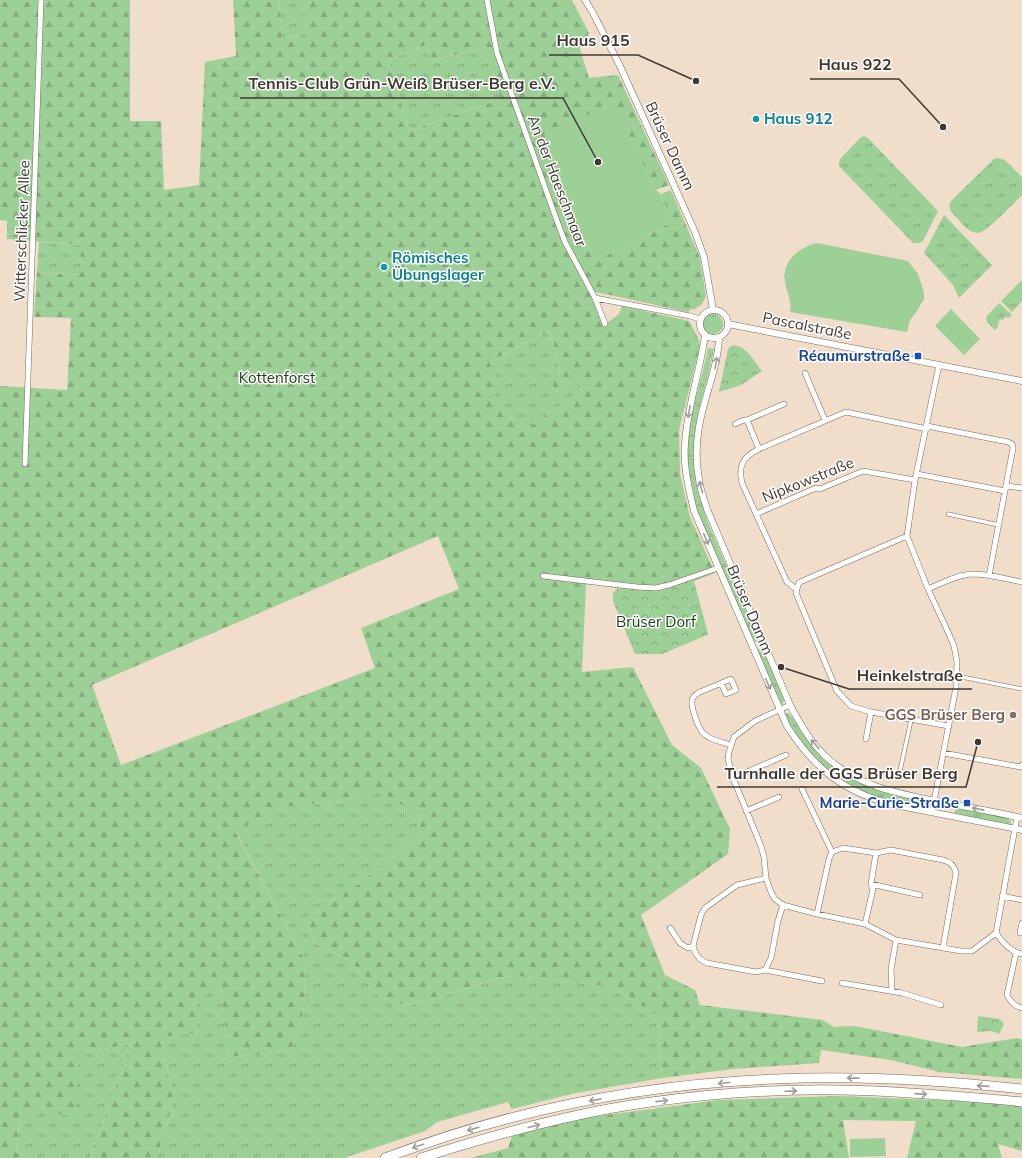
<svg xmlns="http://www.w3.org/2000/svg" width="1022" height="1158" font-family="Mulish,sans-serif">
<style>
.grass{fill:url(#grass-tufts)}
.forest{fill:url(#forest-firs);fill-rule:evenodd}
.park{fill:url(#park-crowns)}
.garden{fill:#9dd096}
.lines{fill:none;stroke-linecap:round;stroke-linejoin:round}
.pedestrian-casing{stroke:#7a6958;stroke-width:4.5}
.minor-casing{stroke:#7a6958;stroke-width:6}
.tertiary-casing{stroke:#7a6958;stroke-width:7}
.motorway-casing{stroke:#7a6958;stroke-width:10}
.pedestrian{stroke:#fff;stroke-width:3.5}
.minor{stroke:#fff;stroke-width:5}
.tertiary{stroke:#fff;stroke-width:6}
.motorway{stroke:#fff;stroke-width:9}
.oneway{stroke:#a09c98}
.culture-dot{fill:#0f9aa8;stroke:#fff;stroke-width:1.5}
.transit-dot{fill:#1a4fb4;stroke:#fff;stroke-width:1.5}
.education-dot{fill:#8d6e63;stroke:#fff;stroke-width:1.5}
.labels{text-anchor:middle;stroke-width:3;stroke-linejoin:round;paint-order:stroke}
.culture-label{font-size:15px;font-weight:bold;fill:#0d838f;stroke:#fff;text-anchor:start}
.street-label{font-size:15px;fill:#413931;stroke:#fff}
.transit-label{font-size:15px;font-weight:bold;fill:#164399;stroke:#fff;text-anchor:end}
.park-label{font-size:15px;fill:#1a4314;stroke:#fff}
.education-label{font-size:15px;font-weight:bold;fill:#785e54;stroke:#fff;text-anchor:end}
.leader{fill:none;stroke:#413931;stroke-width:1.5}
.callout-dot{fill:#413931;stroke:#fff;stroke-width:1.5}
.callout-label{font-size:16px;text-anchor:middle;font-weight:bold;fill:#413931;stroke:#fff;stroke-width:3;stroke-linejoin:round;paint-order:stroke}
</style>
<defs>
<pattern id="grass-tufts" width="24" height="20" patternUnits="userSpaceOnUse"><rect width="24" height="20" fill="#9dd096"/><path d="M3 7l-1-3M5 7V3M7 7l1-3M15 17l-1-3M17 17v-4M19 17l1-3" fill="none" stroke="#82aa7b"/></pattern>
<pattern id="forest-firs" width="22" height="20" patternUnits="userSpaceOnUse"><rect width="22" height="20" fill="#9dd096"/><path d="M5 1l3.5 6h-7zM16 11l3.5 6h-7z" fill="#82aa7b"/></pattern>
<pattern id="park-crowns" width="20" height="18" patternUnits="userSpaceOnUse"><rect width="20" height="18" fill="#9dd096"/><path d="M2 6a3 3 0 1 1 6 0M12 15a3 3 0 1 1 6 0" fill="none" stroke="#82aa7b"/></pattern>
</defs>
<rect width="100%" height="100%" fill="#f0ddca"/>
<path class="grass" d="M279,0H305L306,36L282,37Z
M426,45L431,61L486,47L501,99L409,131L389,60Z
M864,136L868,138L938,211L923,241L919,243H913L839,166V162L841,158L860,138Z
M998,158L1005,160L1022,177V195C1015,202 986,233 978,233C968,233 962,223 956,217C951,212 947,208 951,201L994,159Z
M944,215L992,265L959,298L953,285L924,253Z
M39,242L81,245V275L37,272Z
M1022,280V301L1012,312L1001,301Z
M999,303L1012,315L1009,318L1005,317L1003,320L1001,319L998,322L999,324L997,326L998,327L995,330L987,322L986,317Z
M703 324a10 10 0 1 1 20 0a10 10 0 1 1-20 0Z
M549,331L556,351L560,376L556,392L577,379L583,391L522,431L490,391L499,385L489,362Z
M708,348L714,349L709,372L699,409L695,433L694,456L696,483L708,523L760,643L753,641L699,516C688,482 684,449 692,413C697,391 704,370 708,348Z
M756,649L763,650L783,696L784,701L782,705Z
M784,713H788C799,722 804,737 814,748C846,785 883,793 929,802V804C919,809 906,805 896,802C848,791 804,760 784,713Z
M374,785L418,816L421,835L357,885L308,916L313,942L351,961L381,998L409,1006L511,975L612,987L658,1016L662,1078L571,1094L512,1109L508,1102L437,1122L425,1131L344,1158H157L174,1099L160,1037L197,989L221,988L229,1057L291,1050L304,1008L305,961L235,830L282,807L345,801Z
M956,808L1007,818L1011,821V823L1009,825L954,814Z
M131,1044L90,1158H27L16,1153L21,1108L80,1053Z"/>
<path class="forest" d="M0,0H130V121H161L164,190L199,185L205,62L236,56L233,0H279L282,37L306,36L305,0H572L589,33L580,49L589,78L618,75L669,185L656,190L614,104L567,200L594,259L642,243L640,238L672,222L661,194L671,190L700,258L706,296L702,304L695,309H691L688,312L596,292L590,294L599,312L607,323L619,314L622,306L689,321C690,322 698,338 699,340C699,342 699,344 700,346L679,430L680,474L690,517L715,573C696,580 676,590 655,591C632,592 609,585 586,584L582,672L633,667L672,745L701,768L730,829L728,854L641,915L665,975L695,990L700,1005L823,1020L834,1027L855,1026L962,1047L1017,1038L1022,1039V1079L939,1072L891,1060L821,1050L819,1063L733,1069L662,1078L658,1016L612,987L510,975L409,1006L381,998L351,961L313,942L308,916L357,885L421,835L418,816L374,786L345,801L282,807L235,831L305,961L304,1008L291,1050L229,1057L221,989H197V1033L160,1037L174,1099L157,1158H90L131,1044L80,1053L74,1116L21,1108L16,1153L27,1158H0V386L67,390L71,318L34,317L37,272L80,275L81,245L7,239V221L0,220ZM426,45L431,61L486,47L501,99L409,131L389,60ZM549,331L556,351L560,375L551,381L556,392L577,379L583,391L522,431L490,391L500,385L489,362ZM438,536L459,589L361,628L375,668L121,765L92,685Z
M839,1096L1005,1103L1022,1105V1151L998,1144L1002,1158H907L916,1121L843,1120L849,1158H852H471L508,1148L513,1134L561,1121L718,1100Z"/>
<path class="park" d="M733,345C748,347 753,360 762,371L741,385L719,392L728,349Z
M694,581L708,634L707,635L662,654H635L613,601V593L618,588C648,592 665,591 694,581Z
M978,1016L1000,1019L1004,1024L999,1034L992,1031L977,1032Z"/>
<path class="garden" d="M614,103L656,190L661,194L672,222L640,238L642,243L594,259L567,200L544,134Z
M817,243L908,261L918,274L924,293V299L917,311L910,320L907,332L790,312C792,300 787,294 785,282C781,262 799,247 817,243Z
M951,309L980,339L964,355L935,326Z
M885,1138L886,1156L850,1157V1139Z"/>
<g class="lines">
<defs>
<path id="pedestrian" d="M948,514L999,525
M957,676L1022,689
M900,771L911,720"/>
<path id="minor" d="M487,0L497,53L557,221L565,242L595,298L605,324
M595,298L690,316L700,319
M805,373L825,420
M747,420L784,404
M735,424L744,420H747L759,449
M927,426L1008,442L1012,444L1013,448L989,576
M25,464L41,0
M917,474L1005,491
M1006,486L1022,488
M756,514L816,488L820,489L863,471L915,480
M907,536L800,582L798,585L796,593L837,691L851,706L871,712L949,726
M543,576L637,587L656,588L669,585L718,568
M796,589L787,582L742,483C738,465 743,457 759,449L846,412L927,429
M928,589C942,583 957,575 972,574C989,574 1006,579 1022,582
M721,683L726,694L736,690L731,679L700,692C696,694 692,697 692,701C691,708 699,730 704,734C710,740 722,742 731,745
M790,705L755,721L734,737L729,752L728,759L733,778L761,846L764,857L766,878L771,892L775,899L783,905L817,914L865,924L896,940L961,951H972L996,933L1017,817
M866,739L871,712
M943,753L1021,767L1022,765
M733,778L786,755
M802,789L832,852
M746,811L779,797
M932,812L956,687L957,662L954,646L949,634L928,589L907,536L915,480L939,365
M766,878L737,885L705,908L701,915L693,946L696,954L700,959L707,963L756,972L765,970L771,958L778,921L783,905
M871,884L920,895
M1002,896L1022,900
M817,914L829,859L832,852L843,848L876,853L891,850L943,860C950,862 954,865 956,873L943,948
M1022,923L1020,933H1022
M865,924L873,889L871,884L876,853
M670,928L680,943L688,948L693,946
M996,933C1002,942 1011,952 1022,954
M1016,953L1007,995C1011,1002 1014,1006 1022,1008
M765,970L822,981
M842,983L902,993L941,1005
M892,991L891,969L896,940"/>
<path id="tertiary" d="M585,0L593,13L620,66L695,232L704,257L713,310
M700 324a14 14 0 1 1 28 0a14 14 0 1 1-28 0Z
M728,324L1022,381
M705,335C700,372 687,407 685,444C683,467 689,489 694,511L787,726C814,769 845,793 895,805L1022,830
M719,337C718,368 704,396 699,427C696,444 696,463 699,479C700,489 704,499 707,509L790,705C800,723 809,740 824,755C858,787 897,793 941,802C968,807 995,812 1022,818"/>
<path id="motorway" d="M385,1158C509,1111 643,1084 775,1079C857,1075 940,1080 1022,1089
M421,1158C493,1135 568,1114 644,1103C706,1094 775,1089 839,1090C873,1090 906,1093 940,1095C967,1097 995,1099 1022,1102"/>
</defs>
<use href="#pedestrian" class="pedestrian-casing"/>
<use href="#minor" class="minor-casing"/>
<use href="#tertiary" class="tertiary-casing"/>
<use href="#motorway" class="motorway-casing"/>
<use href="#pedestrian" class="pedestrian"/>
<use href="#minor" class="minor"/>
<use href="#tertiary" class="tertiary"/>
<use href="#motorway" class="motorway"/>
</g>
<defs><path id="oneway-shaft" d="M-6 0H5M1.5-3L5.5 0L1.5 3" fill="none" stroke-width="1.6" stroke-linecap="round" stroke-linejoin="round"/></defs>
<g class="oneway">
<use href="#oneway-shaft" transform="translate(716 363) rotate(-80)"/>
<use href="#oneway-shaft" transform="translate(689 412) rotate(100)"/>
<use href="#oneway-shaft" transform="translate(701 487) rotate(-105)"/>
<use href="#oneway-shaft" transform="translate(706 539) rotate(67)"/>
<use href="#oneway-shaft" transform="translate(768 684) rotate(67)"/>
<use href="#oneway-shaft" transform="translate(815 744) rotate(-130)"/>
<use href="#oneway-shaft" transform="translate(978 809) rotate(-169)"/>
<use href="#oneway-shaft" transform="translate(853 1078) rotate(-179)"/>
<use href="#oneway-shaft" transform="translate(724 1083) rotate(175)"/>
<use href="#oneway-shaft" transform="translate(983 1086) rotate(-176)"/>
<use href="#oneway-shaft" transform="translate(791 1091) rotate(-2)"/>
<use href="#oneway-shaft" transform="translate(921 1094) rotate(4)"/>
<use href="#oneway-shaft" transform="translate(595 1100) rotate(170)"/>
<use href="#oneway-shaft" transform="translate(662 1101) rotate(-6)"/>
<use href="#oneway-shaft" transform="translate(534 1126) rotate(-14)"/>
<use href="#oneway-shaft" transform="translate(473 1129) rotate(164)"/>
<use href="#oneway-shaft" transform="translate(418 1146) rotate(162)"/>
</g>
<g class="culture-dot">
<circle cx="756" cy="119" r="4"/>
<circle cx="384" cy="267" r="4"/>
</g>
<g class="transit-dot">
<rect x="914" y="352" width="8" height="8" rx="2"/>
<rect x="963" y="799" width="8" height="8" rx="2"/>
</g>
<circle class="education-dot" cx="1013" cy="715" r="4"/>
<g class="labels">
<g class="culture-label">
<text x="764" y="124">Haus 912</text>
<text x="392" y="263">Römisches<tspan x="392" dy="17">Übungslager</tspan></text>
</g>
<g class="street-label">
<text transform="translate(670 146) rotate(65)" y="5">Brüser Damm</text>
<text transform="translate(557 181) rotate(69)" y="5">An der Haeschmaar</text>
<text transform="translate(22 231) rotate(-88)" y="5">Witterschlicker Allee</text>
<text transform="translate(807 326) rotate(11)" y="5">Pascalstraße</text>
<text transform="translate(808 480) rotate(-22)" y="5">Nipkowstraße</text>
<text transform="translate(750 610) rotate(67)" y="5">Brüser Damm</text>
</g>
<g class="transit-label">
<text x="910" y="361">Réaumurstraße</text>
<text x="959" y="808">Marie-Curie-Straße</text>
</g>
<g class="park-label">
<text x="277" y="383">Kottenforst</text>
<text x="656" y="627">Brüser Dorf</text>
</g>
<g class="education-label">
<text x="1005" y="720">GGS Brüser Berg</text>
</g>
</g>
<path class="leader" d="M696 81L638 55H549M943 127L899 79H810M598 162L563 98H240M781 667L849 689H972M978 742L966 787H717"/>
<g class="callout-dot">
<circle cx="696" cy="81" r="4"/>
<circle cx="943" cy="127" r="4"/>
<circle cx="598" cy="162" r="4"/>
<circle cx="781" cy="667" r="4"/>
<circle cx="978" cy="742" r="4"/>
</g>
<g class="callout-label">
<text x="593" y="46">Haus 915</text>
<text x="855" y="70">Haus 922</text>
<text x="402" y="89">Tennis-Club Grün-Weiß Brüser-Berg e.V.</text>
<text x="910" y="681">Heinkelstraße</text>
<text x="841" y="779">Turnhalle der GGS Brüser Berg</text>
</g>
</svg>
